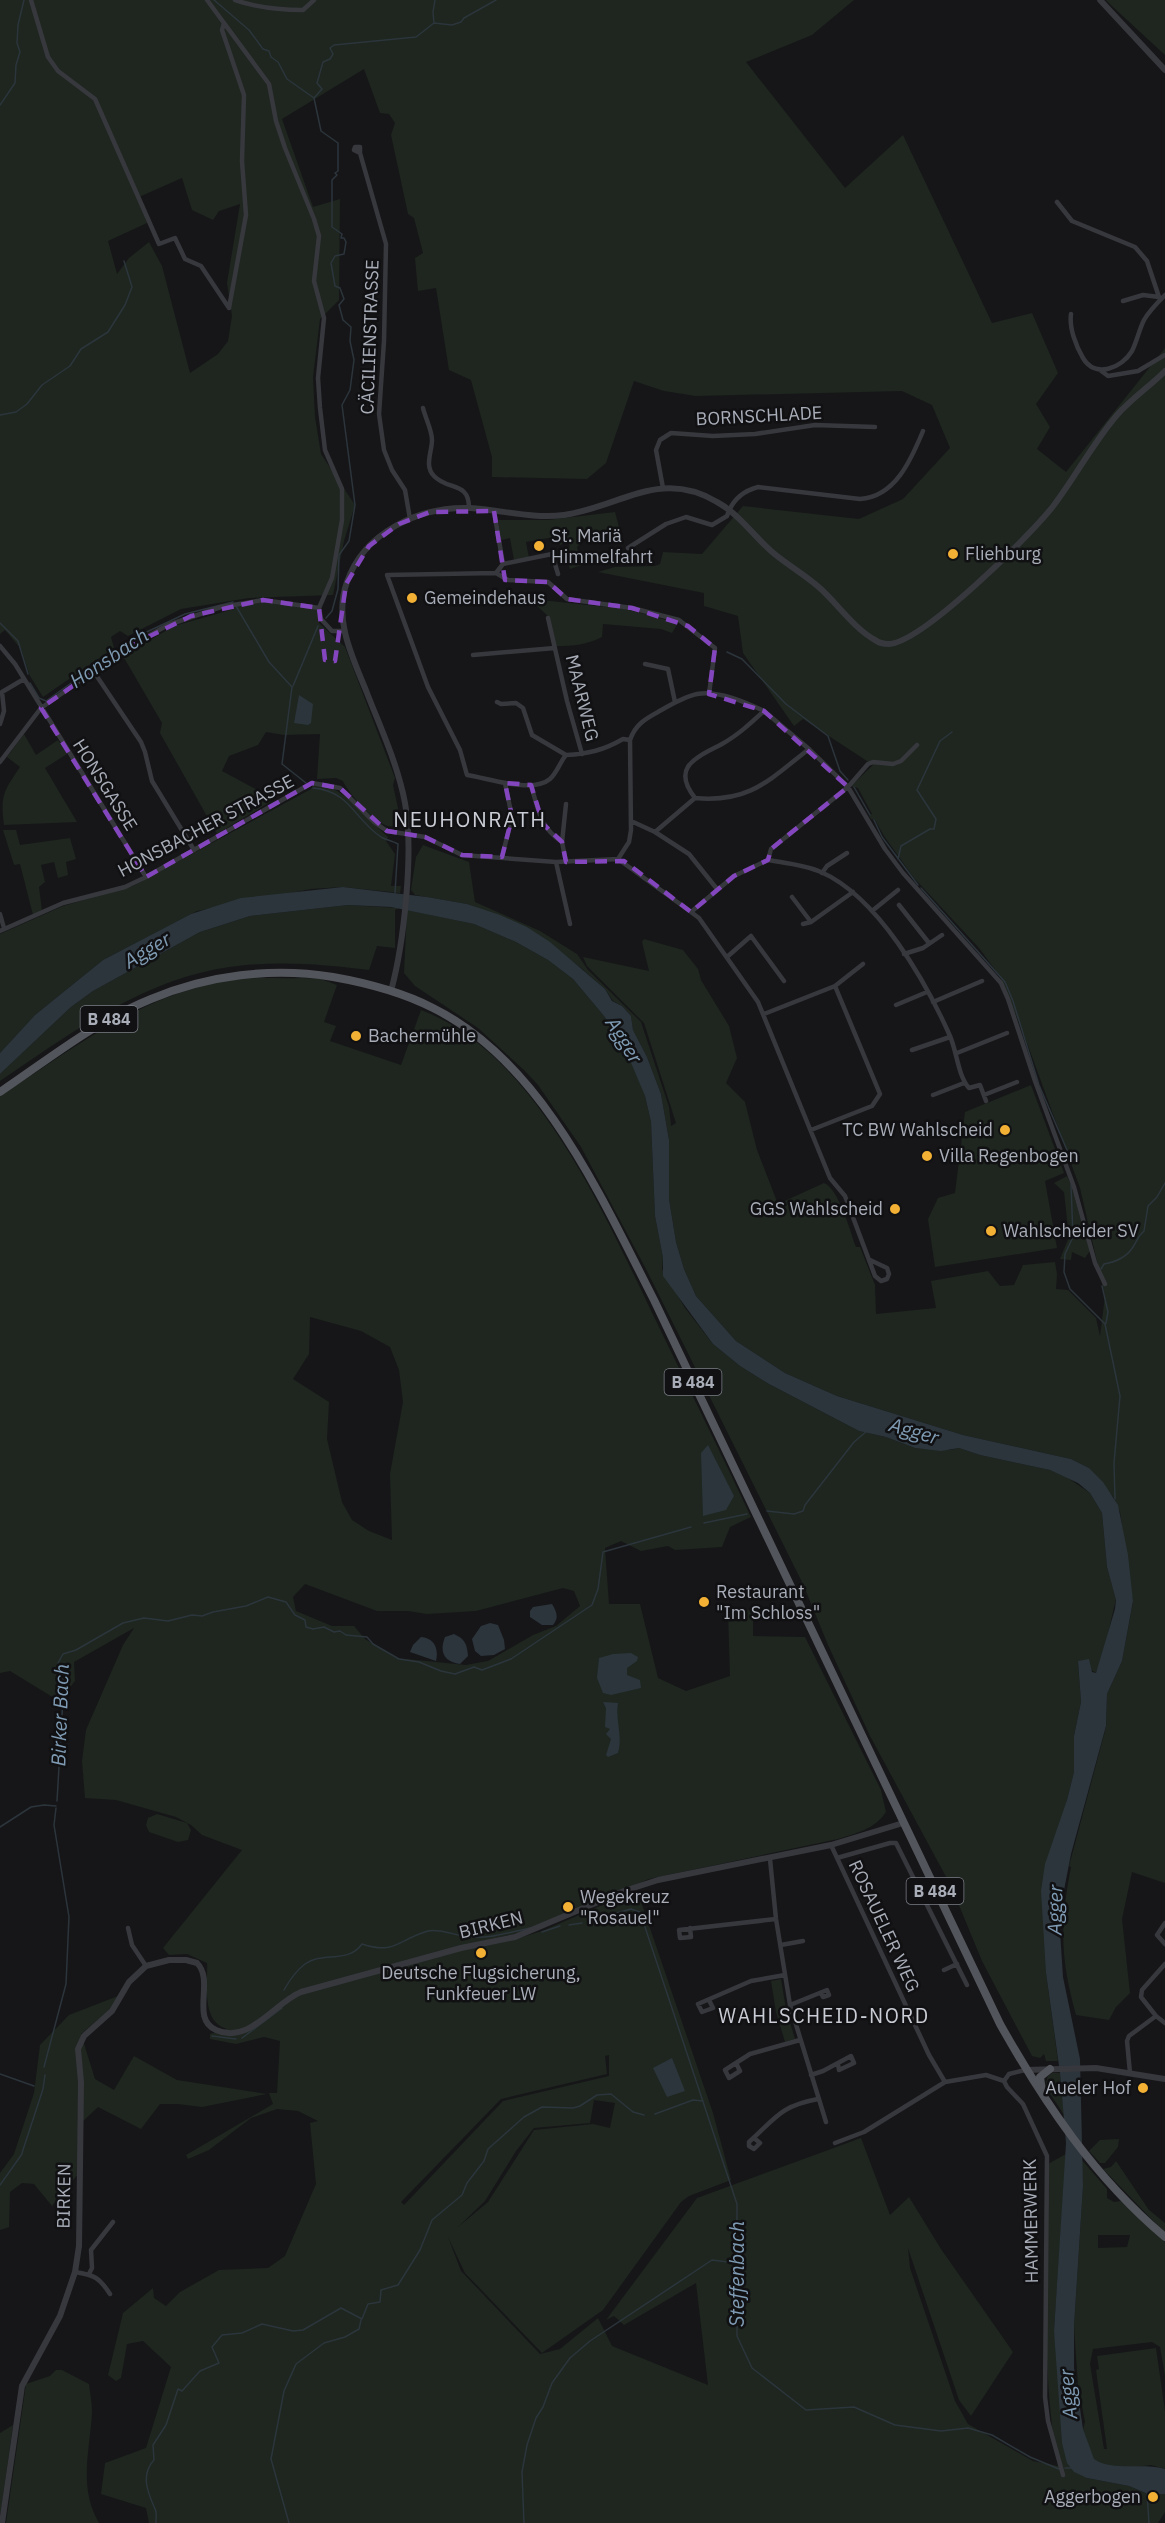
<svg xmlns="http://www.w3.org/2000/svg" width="1165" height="2523" font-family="'IBM Plex Sans',sans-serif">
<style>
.green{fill:#1e261f;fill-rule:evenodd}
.water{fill:#2c353c}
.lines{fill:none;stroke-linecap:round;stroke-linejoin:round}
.stream{stroke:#2c353c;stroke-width:1.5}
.minor{stroke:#37383d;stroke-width:4.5}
.tertiary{stroke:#37383d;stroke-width:6}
.primary{stroke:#53555c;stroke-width:8}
.marked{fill:none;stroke:#8446be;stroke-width:4.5;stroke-dasharray:12 8;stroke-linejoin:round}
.poi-dot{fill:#f2b134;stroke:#111113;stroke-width:2}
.labels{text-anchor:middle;stroke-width:5;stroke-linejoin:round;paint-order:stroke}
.shield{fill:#111113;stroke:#7b7e86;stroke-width:1.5}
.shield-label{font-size:16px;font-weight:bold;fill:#a8adb8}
.street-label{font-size:18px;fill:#a8adb8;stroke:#111113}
.poi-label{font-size:18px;fill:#a8adb8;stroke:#111113;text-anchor:start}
.water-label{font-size:20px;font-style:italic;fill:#7f9bb3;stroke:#111113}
.neighbourhood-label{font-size:20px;letter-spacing:1.5px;fill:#c9ccd4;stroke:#111113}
.quarter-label{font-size:21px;letter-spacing:1.5px;fill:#c9ccd4;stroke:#111113}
</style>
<rect width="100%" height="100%" fill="#161618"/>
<path class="green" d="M0,0H854L812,35L746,62L845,188L903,135L992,323L1032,313L1058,373L1036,404L1050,427L1037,449L1066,472L1165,348V1883L1132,1872L1122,1919L1130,1993L1116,2007L1109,2020L1076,2015C1060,1958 1060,1924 1071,1867L1069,1866L1106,1727L1107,1694L1122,1661L1133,1602L1120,1512L1114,1498L1089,1468L1071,1459L963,1435L837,1396L785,1373L736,1341L696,1296L684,1269L676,1242L669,1199V1140L661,1094L647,1057L633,1030L631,1016L622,1006L613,1001L605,989L581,968L527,927L467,904L415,895L411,890L416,857L423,845L469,862L475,902L540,931L577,954L588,970L641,1022L669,1107L671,1126L676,1123L644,1023L587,966L583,957L649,971L642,942L644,939L683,950L698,969L701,980L729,1026L737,1058L726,1083L745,1102L757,1150L778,1204L824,1183C839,1189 850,1231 856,1247H860L875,1285L876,1314L936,1308L931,1281L988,1271L1000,1286L1014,1285L1023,1265L1055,1262L1057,1274L1056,1289L1068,1290L1096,1318L1100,1336L1105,1296L1080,1188L1023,1032L999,975L979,948L914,878L884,836L875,820L871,819L869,816L872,814L858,788L851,786L873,765L803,719L794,726L743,653L738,616L704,606V593L598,572L615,567L655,566L660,564L663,552L702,554L743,506L859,519L903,499L950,448L932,405L902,391L696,396L664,391L634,381L606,463L587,479L492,477V457L471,380L449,370L436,288L418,291L415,258L423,253L414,218L408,214L391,135L395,123L389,114L380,113L364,69L282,119L313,207L340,199L339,300L320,319L313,377L315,417L321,454L355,505L344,541L333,595L249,598L181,609L128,636L120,631L111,637L114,648L43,697L30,676L21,649L5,630L0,634ZM182,178L192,210L213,220L219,211L240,204L227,283L232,316L228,341L218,354L190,373L162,266L149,242L129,258L117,274L108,241L147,223L139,197Z
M1106,0H1165V55L1113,7Z
M615,512L619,527L581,537L582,542L577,547L582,565L570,569L563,550L570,547L568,542L560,545L558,539L554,537L526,542L529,558L514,560L510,538L501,540L498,520H548Z
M541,600L625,609L678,623L672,633L661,629L603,624L602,637C586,645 574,646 556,646L550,618L536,605Z
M263,602L317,610L319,623L345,647L395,778L393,785L401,822L398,826C396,826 391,827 388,826C375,823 348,793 343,781L336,778L317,779L320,734L284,735L266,732L258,745L229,756L222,771L267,795L270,802L217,834L160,733L162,723L123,656L174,626L234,609L232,605Z
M24,734L36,755L58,740L67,754L45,768L77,822L4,825C0,795 4,791 20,767L7,757Z
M313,785L331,787L346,797L388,837L386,841L395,854L391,886H401L400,893L343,887L311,889L197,911L103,960L35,1015L0,1053V934L63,906L133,886L311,789Z
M3,830H16L20,845L70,838L76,859L66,862L68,875L58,878L54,862L41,865L45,882L39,887L42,911L33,915L20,864L14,865Z
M348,905L399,908L395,910V948L377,946L369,970C321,964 271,960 223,968C139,982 68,1035 0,1081V1074L71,1007L93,991L200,932L250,916Z
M407,910L474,924L516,942L548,960L573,979L604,1016L624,1046L636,1071L645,1096L651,1122L655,1216L663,1258L662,1269L685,1308L713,1344L740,1366L769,1384L859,1431L886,1437L915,1448L950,1450L959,1448L980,1455L1050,1470L1065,1476L1090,1493L1102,1513L1107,1567L1116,1599L1102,1659L1096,1673L1078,1662L1081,1702L1074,1736V1772L1067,1800L1046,1973L1058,2061H1046L1044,2054L1040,2058L1032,2056L982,1961L951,1886L870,1736L828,1645L803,1584L646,1269L581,1147L538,1085L525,1071L478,1028L415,986L404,973Z
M302,978L321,979L337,985L324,1022L336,1026L330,1041L401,1065L421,1010C538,1054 606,1219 658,1325C689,1389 721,1453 751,1517L730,1527L722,1547L675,1550L668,1546L641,1551L621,1541L605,1548L609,1604H640L658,1678L686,1691L730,1676L728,1612L750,1610L753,1614V1636L805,1637L881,1790L886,1812C875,1829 857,1833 838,1839L649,1879L522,1932L462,1946L519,1938L542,1931L637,1890L713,2113L731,2180L689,2196L681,2202L603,2310L542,2353L465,2273L448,2237L461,2271L540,2354L560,2349L598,2318L612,2346L708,2385L696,2283L624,2325L614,2316L606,2320L697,2198L861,2138L890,2215L909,2197L941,2249L1013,2352L971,2416L959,2400L908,2248L910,2268L955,2401L968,2424L1033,2461L1058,2466C1040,2367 1048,2265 1048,2164L1066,2154L1054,2331L1087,2478L1129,2486L1148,2494H1165V2512L1158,2523H149L146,2508L101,2494L105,2463L146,2448L171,2367L143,2341L127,2344L121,2378L116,2381L108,2375L123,2313L153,2288L154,2298L166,2306L180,2292L219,2270L268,2268L285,2256L316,2184L310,2123L318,2121L298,2111L277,2109L251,2118L209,2150L188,2159L186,2155L273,2104L269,2093H277L280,2041L264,2037L236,2044L210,2039V2034L227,2029C201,2022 208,1985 207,1963L187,1954L169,1955L163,1948L242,1850L202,1835L191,1825L176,1817L116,1800L85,1798L82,1761L86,1730L123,1645L134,1628L74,1662L75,1681L59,1701L10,1671L0,1673V1096C76,1047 145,991 238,979C259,977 281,979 302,978ZM310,1317L361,1331L390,1347L399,1370L403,1402L390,1474L392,1540L369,1531L352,1520L342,1502L327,1439L329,1402L293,1379L309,1354ZM305,1584L377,1611H408L427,1614L476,1611L563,1588L574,1591L580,1606L556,1626L533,1635L488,1661L466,1665L396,1658L365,1639L354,1626H332L296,1611L293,1597ZM609,2055V2076L503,2101L404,2205L401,2202L501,2099L607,2074L605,2056ZM594,2100L615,2103L610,2128L593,2124L534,2130L488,2202L458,2227L485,2201L516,2151L534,2128L590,2123Z
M1031,1085L1064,1173L1045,1181L1057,1248L935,1267L928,1219L938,1198L955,1193L965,1112Z
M1067,1176L1071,1185L1090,1251L1085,1258L1072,1252L1071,1260L1060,1259L1069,1237L1064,1192L1054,1183Z
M157,1814L187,1823L191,1830L188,1840L178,1842L149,1832L146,1825L148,1818Z
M781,1979L786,2009L795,2039L785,2042L776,2012L771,1981Z
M118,1996L112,2008L81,2034L95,2079L114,2090L134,2056L177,2080L267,2094L202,2107L178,2104H160L141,2129L98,2107L80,2124L78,2174L52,2206L34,2184L22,2183L10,2192L9,2227L0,2230V2173L14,2154L34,2093L40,2045L69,2015Z
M1052,2073H1060L1064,2115L1045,2086L1048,2076Z
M1119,2139L1118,2147L1105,2163H1100L1089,2151L1100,2140Z
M1081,2159L1107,2189V2198L1114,2202L1121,2201L1165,2242V2376L1160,2347L1152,2342L1093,2349L1090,2364L1104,2449H1107L1096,2370L1099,2369L1097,2356L1156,2348L1165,2411V2469L1151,2465L1112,2470L1089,2458L1083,2429L1085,2422L1078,2385L1074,2326L1083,2186ZM1098,2235H1130L1127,2247L1098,2248Z
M1116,2161L1149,2210L1165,2223V2233L1103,2169L1111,2167Z
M56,2370H62L89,2384C90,2393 92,2403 92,2412C90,2451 78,2487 99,2523H6L26,2384L50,2376Z
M13,2425L1,2511L0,2515V2433Z"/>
<path class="water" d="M299,695L313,704L311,723L308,725L294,723Z
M343,887L427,897L467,904L500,915L527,927L550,942L605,989L612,1001L622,1006L631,1016L633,1030L647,1057L661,1094L669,1140V1199L676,1242L684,1269L696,1296L736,1341L785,1373L837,1396L963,1435L1071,1459L1089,1468L1103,1482L1118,1505L1128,1555L1133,1601L1122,1661L1107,1694L1106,1726L1071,1854L1059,1916L1063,1977L1080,2059L1083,2186L1074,2326V2368L1083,2429L1094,2459C1113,2472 1142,2462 1165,2469V2494H1148L1129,2486L1087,2478L1074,2472L1067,2463L1062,2443L1054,2331L1066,2143L1060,2073L1046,1973L1041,1891L1045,1864L1067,1800L1074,1772V1736L1081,1702L1078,1661L1089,1659L1092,1672L1096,1673L1115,1609L1116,1600L1107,1567L1102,1513L1090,1493L1078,1483L1050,1470L980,1455L959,1448L941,1451L915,1448L886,1437L859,1431L769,1384L740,1366L713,1344L663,1276V1258L655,1216L651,1122L645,1096L624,1046L604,1016L573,979L548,960L516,942L474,924L391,907L348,905L250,916L200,932L93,991L71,1007L0,1074V1053L35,1015L103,960L191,914L241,898Z
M708,1445L734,1496L726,1510L703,1516L701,1453Z
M552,1604C557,1612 559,1618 553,1625H542L530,1617V1611L533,1607Z
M490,1623L498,1625L504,1640L505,1649L494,1655L481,1656L475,1651L472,1639L481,1626Z
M454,1634C465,1639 467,1644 468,1656L460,1664C444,1662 439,1652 445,1637Z
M421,1637C434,1638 439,1648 436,1661L410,1652L413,1645Z
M631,1653L638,1657L637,1661L627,1668V1675L640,1680L641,1688L611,1695L603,1693L597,1678L599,1658L613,1654Z
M603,1702L618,1703C615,1720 623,1735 618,1753L608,1757L606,1755L611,1739L606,1734L610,1729L605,1727L606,1708Z
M672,2058L685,2091L667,2097L653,2068Z"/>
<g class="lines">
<path class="stream" d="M214,0L249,30L263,49L269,51L271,57L278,62L287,79L314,98
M434,23L433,12L435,0
M0,105L15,83L16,65L20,52L17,43L18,25L24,0
M0,415L16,412L27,404L42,385L70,366L81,349L108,332L125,305L132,287L124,261
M236,606L269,662L292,687L282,764L306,783
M326,618L332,611L338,589L339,555L349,541L355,505L342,405L350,390L354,360L350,341L351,327L343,320L339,305L344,299L340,288L335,286L331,263L335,256L344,254L346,242L344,238H341L342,234L332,227V180L337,175L335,173L338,171V143L321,131L314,98L322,89L317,83L323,62L330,59L333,54L330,48L334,45L416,37L434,23L452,25L461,22L464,18L496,0
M0,623L18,641L28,674
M727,652L742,659L786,704L828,736L840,771L848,780
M30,683L39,698L46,701L136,637L185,614L233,602
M293,686L318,626
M854,787L870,815
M313,788C350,791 354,819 381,837C386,840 393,841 398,844L395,893
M874,820L882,837L918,885
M898,859L901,846L930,829H934L936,819L917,790L940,741L952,732
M921,888L1005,982L1013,1001L1039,1085L1070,1157
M1071,1185L1073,1237L1065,1254L1064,1272L1070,1289L1105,1324L1120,1396L1114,1463L1115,1499
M1101,1269L1104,1264C1116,1262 1126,1258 1133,1247C1137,1241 1138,1236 1144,1231L1148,1206L1157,1197L1165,1183
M1102,1286L1108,1312L1106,1323
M767,1511L794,1514L803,1511L805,1505L854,1442L867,1431
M704,1523L747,1514
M57,1801L64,1682L58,1663L63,1654L76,1650L123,1623L144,1618L168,1621L192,1615L202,1616L213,1612L246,1606L268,1597L286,1602L295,1615L305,1620L306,1627L313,1629L324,1627L334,1632L340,1631L346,1635L367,1637L373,1644L399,1659L419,1662L441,1671L455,1674L474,1667L482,1670L511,1659L592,1605L598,1589L603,1552L691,1527
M0,1827L31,1807L44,1805L56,1806
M588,1921L631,1909L640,1912L737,2204V2336L752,2368L806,2410L854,2407L895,2425L941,2431L968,2428L992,2435L1030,2457L1059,2469
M569,1925L582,1923
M542,1932L560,1926
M284,1990C289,1981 297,1970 305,1964C323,1951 348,1964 362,1944C395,1955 397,1940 428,1931C439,1928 457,1936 469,1937C489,1939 511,1932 530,1928
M212,2036L236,2039
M242,2038L282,2008
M44,2067L66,1984L69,1917L54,1825L56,1808
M0,2074L34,2086
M655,2114L693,2100L703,2101
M22,2153L43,2089L45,2075
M0,2185L22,2154
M1065,2468H1073
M1147,2493L1149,2523
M156,2523C156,2519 157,2512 155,2509C148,2493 140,2475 154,2460L153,2445L166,2425L178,2389L182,2391L200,2371L219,2363L212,2347L222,2335L242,2333L262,2324L293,2331L303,2330L341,2308L362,2319L368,2304L380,2302L381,2290L398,2285L420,2250L432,2220L462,2195L467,2183L484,2161L488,2149L524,2117L542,2107L573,2108L580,2106L597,2095L611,2094L633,2112L644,2115
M289,2523L271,2459L284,2391L296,2364L324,2343L345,2337L359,2329L361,2320
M524,2523L522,2472L527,2445L536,2418L543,2407L552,2383L570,2358L590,2341L712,2260L736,2263"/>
<path class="minor" d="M31,0L48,57L58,71L95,99L159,244L175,238L185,259L201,266L229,308
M207,0L269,84L276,121L285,148L314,219L319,236L314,281L324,318L318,378L320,408L325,450L342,489V520L332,578L319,608L321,619L332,631H345
M235,0C258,8 279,10 303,10L314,0
M224,23L222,30L244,95L242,161L246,215L229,308
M360,153L354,150L355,147H360V153L386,244L384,341L379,414L384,450L392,470L405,490L410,519
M1057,202L1072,221L1135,247L1147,261L1160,300
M1123,301L1143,295L1159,297
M1071,314C1069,328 1076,346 1083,358C1095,379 1122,368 1132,351C1137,341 1139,330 1144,320C1149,311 1158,302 1165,295
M1100,370L1108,376L1138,371L1165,355
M423,408C425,417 432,430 432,440C432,452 424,466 434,476C448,491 469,481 469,508
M663,488L656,450L660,440L671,433L713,436L755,434L815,425L875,427
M494,511L503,564
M628,548L666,524L686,517L712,525L727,516C732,500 743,491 758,487L860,499C895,497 911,460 923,431
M496,573L503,564L552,554L558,574
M548,618L567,701L582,754
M0,646L15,664L146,877
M473,655L555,648
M645,664L668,669L675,702
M94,672L141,742L145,752L152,781L194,850
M709,694L715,648L679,620L632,608L567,599L548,582L508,580L496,573L387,575L428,687L460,750L467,775C488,778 532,794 550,779C557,773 560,762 566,755C588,754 604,750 623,739L630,740C635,725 645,719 658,712C670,705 683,697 697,694C718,690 745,702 764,711L809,749L848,787L885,849L903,873L1001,983L1008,999L1035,1081L1074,1187L1095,1263L1105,1284
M497,702L501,704L516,703L523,708L532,735L566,755
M764,711C751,723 738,735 722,744C698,757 670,766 695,798C750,803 769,780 809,749
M0,724L4,711L2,692L24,679
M0,762L41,708L132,645L168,625L221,607L263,600L319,608
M531,785C538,809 540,828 562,842L566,862
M631,821L655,832L695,798
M655,832L689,854L717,889
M562,842L566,804
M502,857L512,817L505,783
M618,859L629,842L631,830L630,740
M768,860C785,863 805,865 821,872C878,897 926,982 950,1036C957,1052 958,1076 969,1088L980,1085L986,1101
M556,862L570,924
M822,873L827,866L847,853
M792,897L811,922
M899,905L929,943
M872,911L898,890
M691,912L734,876L768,860L771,849L848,787L868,764L873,762L893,764L901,761L917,745
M0,914L4,928
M803,924L811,922L853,892
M0,931L63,903L125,887L146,877L312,783L340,788L374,822L387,831L425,837L462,855L556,862L618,859L691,912L699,918L758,1002L830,1178L845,1196L875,1276L881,1281L887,1279L889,1274L887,1268L870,1260
M904,954L923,948L942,935
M727,957L751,936L784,981
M933,1002L982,981
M896,1005L927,992
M764,1014L835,986L863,964
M912,1050L950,1037
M957,1053L1007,1033
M933,1095L964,1083
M984,1095L1017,1082
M811,1130L872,1106L880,1094L835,986
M831,1845L929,2055L945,2082
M837,1858L890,1843H896L967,1985
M770,1859L776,1919L790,2005L826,2122
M1165,1923L1157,1935L1165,1944
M128,1928L132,1945L146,1966
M690,1928L691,1937L680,1938L679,1930L776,1919
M781,1945L803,1941
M944,1970L957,1964
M709,2000L713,2008L702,2012L698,2004L751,1981L785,1975
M790,2005L827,1990L829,1995L823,1997L821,1993
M1156,2016L1165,2023
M736,2063L740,2071L729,2078L725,2070L750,2054L800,2040
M1130,2073L1127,2041L1129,2036L1156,2016L1141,1997L1142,1990L1165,1964
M811,2075L823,2071L851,2056L854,2063L839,2070L838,2064
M1004,2081L1007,2087L1023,2104L1047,2156L1045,2397L1048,2421L1063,2475
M1004,2081L1009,2074L1025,2070
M754,2138L760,2143L754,2149L749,2146V2142C776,2118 780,2106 818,2099
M835,2143L864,2132L945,2082L986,2075L1004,2081
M75,2272C94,2275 99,2277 110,2294
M89,2274L92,2268L91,2250L113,2222"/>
<path class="tertiary" d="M1100,0L1165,70
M391,991C404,943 414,851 405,803C398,765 381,729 367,693C353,658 333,620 347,582C364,532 420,506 470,508C502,510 532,519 564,515C620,507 660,468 717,502C739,514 752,534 771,551C787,565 806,575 822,590C839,606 855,629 875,640C879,643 884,644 889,644C923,642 1032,534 1054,505C1076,476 1093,443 1117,415C1131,399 1150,386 1165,371
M1025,2070L1096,2068L1165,2079
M2,2523L22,2386L60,2316L75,2272L79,2246L80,2167L81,2082L78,2049L84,2036L112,2011L129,1982L146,1966L169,1960H186L197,1963C215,1981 190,2019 216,2030C249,2045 274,2003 301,1992L461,1948L515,1937L624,1891L658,1880L831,1845L903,1823"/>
<path class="primary" d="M0,1092C49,1059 96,1021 151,999C208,975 272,967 333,977C367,983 402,992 433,1008C542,1062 601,1197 654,1300L1000,2024C1045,2104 1095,2178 1165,2237
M1042,2091L1040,2077L1050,2069"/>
</g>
<path class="marked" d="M494,511L505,580L548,582L567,599L632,608L688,626L715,648L709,694L764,711L848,787L771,849L768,860L734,876L691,912L624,861L566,862L562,842L543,824L531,785L505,783L512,817L502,857L462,855L425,837L387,831L340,788L312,783L146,877L41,708L132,645L191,616L263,600L319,608L325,660L335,661L346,584L369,546L399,524L430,512Z"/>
<g class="poi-dot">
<circle cx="539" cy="546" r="6"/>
<circle cx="953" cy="554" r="6"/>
<circle cx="412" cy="598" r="6"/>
<circle cx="356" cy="1036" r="6"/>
<circle cx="1005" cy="1130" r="6"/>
<circle cx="927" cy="1156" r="6"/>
<circle cx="895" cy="1209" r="6"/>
<circle cx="991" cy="1231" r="6"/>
<circle cx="704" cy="1602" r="6"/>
<circle cx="568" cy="1907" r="6"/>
<circle cx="481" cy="1953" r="6"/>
<circle cx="1143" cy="2088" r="6"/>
<circle cx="1153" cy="2497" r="6"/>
</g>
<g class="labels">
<g class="shield">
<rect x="80.5" y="1006" width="57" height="26" rx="4.5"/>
<rect x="664.5" y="1369" width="57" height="26" rx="4.5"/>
<rect x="906.5" y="1878" width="57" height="26" rx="4.5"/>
</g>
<g class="shield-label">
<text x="109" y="1025">B 484</text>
<text x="693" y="1388">B 484</text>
<text x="935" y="1897">B 484</text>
</g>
<g class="street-label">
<text transform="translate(370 337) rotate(-88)" y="6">CÄCILIENSTRASSE</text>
<text transform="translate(759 416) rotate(-3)" y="6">BORNSCHLADE</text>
<text transform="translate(582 698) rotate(76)" y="6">MAARWEG</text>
<text transform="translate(105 785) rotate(58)" y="6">HONSGASSE</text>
<text transform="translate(206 826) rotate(-28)" y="6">HONSBACHER STRASSE</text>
<text transform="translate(491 1925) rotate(-14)" y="6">BIRKEN</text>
<text transform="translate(884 1926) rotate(65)" y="6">ROSAUELER WEG</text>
<text transform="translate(64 2196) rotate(-89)" y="6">BIRKEN</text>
<text transform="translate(1031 2221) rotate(-91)" y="6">HAMMERWERK</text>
</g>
<g class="poi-label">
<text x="551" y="542">St. Mariä<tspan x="551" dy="21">Himmelfahrt</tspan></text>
<text x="965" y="560">Fliehburg</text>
<text x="424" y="604">Gemeindehaus</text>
<text x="368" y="1042">Bachermühle</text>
<text x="993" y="1136" text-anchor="end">TC BW Wahlscheid</text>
<text x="939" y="1162">Villa Regenbogen</text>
<text x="883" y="1215" text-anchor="end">GGS Wahlscheid</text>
<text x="1003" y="1237">Wahlscheider SV</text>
<text x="716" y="1598">Restaurant<tspan x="716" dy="21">"Im Schloss"</tspan></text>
<text x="580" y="1903">Wegekreuz<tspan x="580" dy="21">"Rosauel"</tspan></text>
<text x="481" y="1979" text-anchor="middle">Deutsche Flugsicherung,<tspan x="481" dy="21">Funkfeuer LW</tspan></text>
<text x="1131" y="2094" text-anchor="end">Aueler Hof</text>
<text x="1141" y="2503" text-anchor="end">Aggerbogen</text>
</g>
<g class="water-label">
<text transform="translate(109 658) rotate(-34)" y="7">Honsbach</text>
<text transform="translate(147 950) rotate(-31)" y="7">Agger</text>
<text transform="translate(624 1040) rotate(58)" y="7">Agger</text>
<text transform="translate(914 1431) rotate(16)" y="7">Agger</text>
<text transform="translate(60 1715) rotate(-88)" y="7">Birker Bach</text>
<text transform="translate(1055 1910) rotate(-89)" y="7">Agger</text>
<text transform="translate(737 2274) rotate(-90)" y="7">Steffenbach</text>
<text transform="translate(1068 2394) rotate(-95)" y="7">Agger</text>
</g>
<g class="neighbourhood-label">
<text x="824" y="2023">WAHLSCHEID-NORD</text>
</g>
<g class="quarter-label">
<text x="470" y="827">NEUHONRATH</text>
</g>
</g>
</svg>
